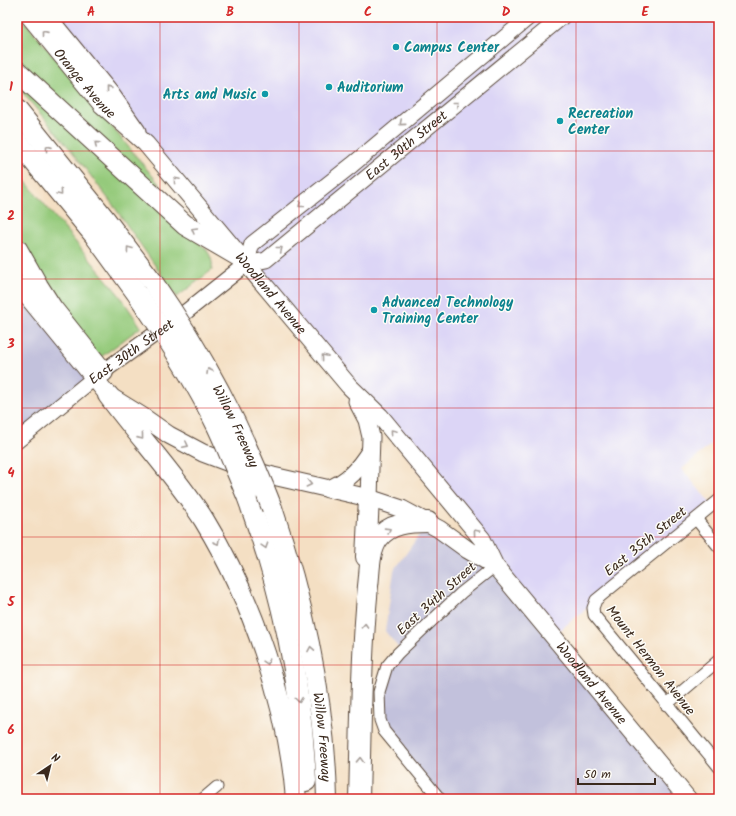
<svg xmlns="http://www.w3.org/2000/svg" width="736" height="816" font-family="Kalam,sans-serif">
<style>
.built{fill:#dcd5f6}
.industrial{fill:#c2c1dc}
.green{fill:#95ca7c;stroke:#687a4d}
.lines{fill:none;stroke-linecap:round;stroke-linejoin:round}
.street-casing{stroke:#574537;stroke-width:13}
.secondary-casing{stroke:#574537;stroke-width:17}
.primary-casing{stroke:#574537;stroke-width:19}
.highway-casing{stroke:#574537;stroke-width:22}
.street{stroke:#fff;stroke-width:11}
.secondary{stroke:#fff;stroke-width:15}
.primary{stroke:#fff;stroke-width:17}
.highway{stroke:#fff;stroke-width:20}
.highway-bridge-casing{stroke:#574537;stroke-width:22;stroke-linecap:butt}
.highway-bridge{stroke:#fff;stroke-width:20}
.oneway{stroke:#a79f9a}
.grid{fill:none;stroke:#d62828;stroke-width:1;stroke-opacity:0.55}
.culture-dot{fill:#0f9aa8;stroke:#fdfcf7;stroke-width:1.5}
.labels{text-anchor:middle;stroke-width:3;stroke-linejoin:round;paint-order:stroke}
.culture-label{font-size:14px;font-weight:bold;fill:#0d838f;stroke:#fdfcf7;text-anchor:start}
.street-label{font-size:14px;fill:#3b2a1e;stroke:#fdfcf7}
.neatline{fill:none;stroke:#d62828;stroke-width:1.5}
.grid-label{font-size:13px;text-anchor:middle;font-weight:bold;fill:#d62828}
</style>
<rect width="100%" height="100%" fill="#fdfcf7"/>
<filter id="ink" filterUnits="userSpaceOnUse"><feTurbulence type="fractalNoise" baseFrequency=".025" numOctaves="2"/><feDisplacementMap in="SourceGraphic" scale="8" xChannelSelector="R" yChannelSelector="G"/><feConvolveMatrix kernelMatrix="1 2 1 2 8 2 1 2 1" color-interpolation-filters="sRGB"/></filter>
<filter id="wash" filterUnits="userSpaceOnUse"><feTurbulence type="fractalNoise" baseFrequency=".012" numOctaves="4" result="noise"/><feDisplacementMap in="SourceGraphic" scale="16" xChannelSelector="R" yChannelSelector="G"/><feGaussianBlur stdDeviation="0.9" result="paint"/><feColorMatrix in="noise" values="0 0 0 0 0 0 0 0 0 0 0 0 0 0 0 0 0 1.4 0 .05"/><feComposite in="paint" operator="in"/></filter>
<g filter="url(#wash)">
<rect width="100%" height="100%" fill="#f4dfc3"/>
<path class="built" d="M49,17H719V438L682,469L712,505L553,636Z"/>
<path class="industrial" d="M17,284L94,378L17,441Z
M428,522L495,566L688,799H433L380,720L379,692L401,651L385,631L394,571Z"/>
<path class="green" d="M17,17H21L160,185L156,189L17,58Z
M17,77L206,249C211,256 213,262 212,270L177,297L113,205L71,150L17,86Z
M17,171L120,296L141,327L101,357L96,356L17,240Z"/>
</g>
<g filter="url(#ink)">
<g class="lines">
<defs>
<path id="street" d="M719,500L596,600L593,608L594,615L719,767
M696,519L719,547
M666,705L719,660
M203,799L217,787
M440,799L384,731L380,720L379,692L387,666L398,653L461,593L495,566"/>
<g id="secondary">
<path d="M49,17L112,94L138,131"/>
<path d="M246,264L252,244L352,165L529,17"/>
<path id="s1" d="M17,441L94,378L187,311L246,264L266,260L562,17"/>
</g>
<g id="primary">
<path id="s2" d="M30,17L102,105L146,144L349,386L380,416L482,539L495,566L688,799"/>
<path d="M17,284L108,395L142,416L169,435L203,453L240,467L273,476L369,498L402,509L439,529L468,550L495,566"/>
<path d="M357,401L367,420L371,437L369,498"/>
<path d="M328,489C348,482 359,468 370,451"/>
</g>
<g id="highway">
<path d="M17,71L185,225L240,257"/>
<path d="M17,110L105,219L152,281"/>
<path d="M17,141L95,236L138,295"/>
<path d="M17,249L38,286L52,308L103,372"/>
<path d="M108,395C139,437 176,476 204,520C252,598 289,707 296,799"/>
<path d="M247,496C282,591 301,680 306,781"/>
<path id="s3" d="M272,508C304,603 325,699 327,799"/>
<path d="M366,557L369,498"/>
<path d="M359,799C361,728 361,657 368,586C370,571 369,552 378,539C389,523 410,522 428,522"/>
</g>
</defs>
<use href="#street" class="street-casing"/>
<use href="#secondary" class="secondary-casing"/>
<use href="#primary" class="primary-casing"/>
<use href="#highway" class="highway-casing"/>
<use href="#street" class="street"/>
<use href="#secondary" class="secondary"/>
<use href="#primary" class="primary"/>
<use href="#highway" class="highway"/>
<defs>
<g id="highway-bridge">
<path id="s4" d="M152,281C203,354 240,425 272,508"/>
<path d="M138,295C167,337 195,380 217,426C228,449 237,473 247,496"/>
</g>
</defs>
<use href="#highway-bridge" class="highway-bridge-casing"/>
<use href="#highway-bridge" class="highway-bridge"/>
</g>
<defs><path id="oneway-chevron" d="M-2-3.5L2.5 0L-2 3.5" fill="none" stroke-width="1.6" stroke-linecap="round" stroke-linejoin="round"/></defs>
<g class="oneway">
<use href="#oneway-chevron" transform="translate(44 33) rotate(-129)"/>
<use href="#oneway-chevron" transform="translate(108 89) rotate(-129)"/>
<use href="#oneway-chevron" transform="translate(456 104) rotate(-39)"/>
<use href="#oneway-chevron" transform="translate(402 123) rotate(140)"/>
<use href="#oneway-chevron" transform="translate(97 144) rotate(-138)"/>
<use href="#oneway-chevron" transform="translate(48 148) rotate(-129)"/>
<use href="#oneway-chevron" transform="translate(176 180) rotate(-130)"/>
<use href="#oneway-chevron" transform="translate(60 193) rotate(50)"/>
<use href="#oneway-chevron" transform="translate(301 205) rotate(142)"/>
<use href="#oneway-chevron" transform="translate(194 230) rotate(-149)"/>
<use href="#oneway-chevron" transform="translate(129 249) rotate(-127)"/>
<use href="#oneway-chevron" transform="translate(280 249) rotate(-39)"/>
<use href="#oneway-chevron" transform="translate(324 357) rotate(-130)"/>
<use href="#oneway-chevron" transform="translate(209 371) rotate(-120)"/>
<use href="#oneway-chevron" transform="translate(393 432) rotate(-130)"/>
<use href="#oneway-chevron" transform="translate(141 437) rotate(51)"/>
<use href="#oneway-chevron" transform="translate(186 445) rotate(27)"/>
<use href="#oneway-chevron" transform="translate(309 484) rotate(13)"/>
<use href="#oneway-chevron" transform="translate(388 530) rotate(-32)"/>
<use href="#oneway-chevron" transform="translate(476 532) rotate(-130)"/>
<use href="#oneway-chevron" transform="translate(217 542) rotate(61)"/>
<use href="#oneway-chevron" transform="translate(265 546) rotate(72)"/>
<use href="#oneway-chevron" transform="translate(365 626) rotate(-87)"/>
<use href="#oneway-chevron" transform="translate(311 649) rotate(-100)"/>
<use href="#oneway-chevron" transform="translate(267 662) rotate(72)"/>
<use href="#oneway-chevron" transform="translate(299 700) rotate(83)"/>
<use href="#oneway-chevron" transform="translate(360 760) rotate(-88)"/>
</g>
</g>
<path class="grid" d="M160,17V799M299,17V799M437,17V799M576,17V799M17,151H719M17,279H719M17,408H719M17,537H719M17,665H719"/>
<g class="culture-dot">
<circle cx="396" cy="47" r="4"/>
<circle cx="329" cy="87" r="4"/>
<circle cx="265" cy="94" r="4"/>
<circle cx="560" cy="121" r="4"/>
<circle cx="374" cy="310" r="4"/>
</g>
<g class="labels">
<g class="culture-label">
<text x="404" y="52">Campus Center</text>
<text x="337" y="92">Auditorium</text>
<text x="257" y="99" text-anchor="end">Arts and Music</text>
<text x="568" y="118">Recreation<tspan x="568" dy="16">Center</tspan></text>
<text x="382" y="307">Advanced Technology<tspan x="382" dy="16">Training Center</tspan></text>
</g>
<g class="street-label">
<text dy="5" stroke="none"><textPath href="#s2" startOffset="86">Orange Avenue</textPath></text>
<text dy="5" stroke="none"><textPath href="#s1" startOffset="491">East 30th Street</textPath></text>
<text dy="5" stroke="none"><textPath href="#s2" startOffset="367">Woodland Avenue</textPath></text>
<text dy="5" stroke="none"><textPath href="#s1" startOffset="145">East 30th Street</textPath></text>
<text dy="5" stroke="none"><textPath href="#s4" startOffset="168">Willow Freeway</textPath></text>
<text transform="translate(645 541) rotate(-39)" y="5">East 35th Street</text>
<text transform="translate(436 598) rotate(-42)" y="5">East 34th Street</text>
<text transform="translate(651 660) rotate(52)" y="5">Mount Hermon Avenue</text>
<text dy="5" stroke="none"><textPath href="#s2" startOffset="873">Woodland Avenue</textPath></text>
<text dy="5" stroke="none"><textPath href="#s3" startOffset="235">Willow Freeway</textPath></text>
</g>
</g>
<rect width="736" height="816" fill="none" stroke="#fdfcf7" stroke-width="44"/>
<g transform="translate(50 766) rotate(35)" stroke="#fdfcf7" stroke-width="3" paint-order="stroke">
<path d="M0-3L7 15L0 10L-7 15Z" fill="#3b2a1e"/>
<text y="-6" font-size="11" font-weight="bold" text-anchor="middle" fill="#3b2a1e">N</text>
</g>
<path d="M578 778v6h77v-6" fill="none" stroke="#3b2a1e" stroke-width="2"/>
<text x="584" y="778" font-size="12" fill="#3b2a1e" stroke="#fdfcf7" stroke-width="3" paint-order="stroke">50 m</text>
<rect x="22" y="22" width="692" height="772" class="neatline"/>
<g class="grid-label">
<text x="91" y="16">A</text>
<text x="230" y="16">B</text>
<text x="368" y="16">C</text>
<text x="506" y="16">D</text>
<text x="645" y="16">E</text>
<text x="11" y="91">1</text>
<text x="11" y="220">2</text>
<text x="11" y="348">3</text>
<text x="11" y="477">4</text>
<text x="11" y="606">5</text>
<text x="11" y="734">6</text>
</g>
</svg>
